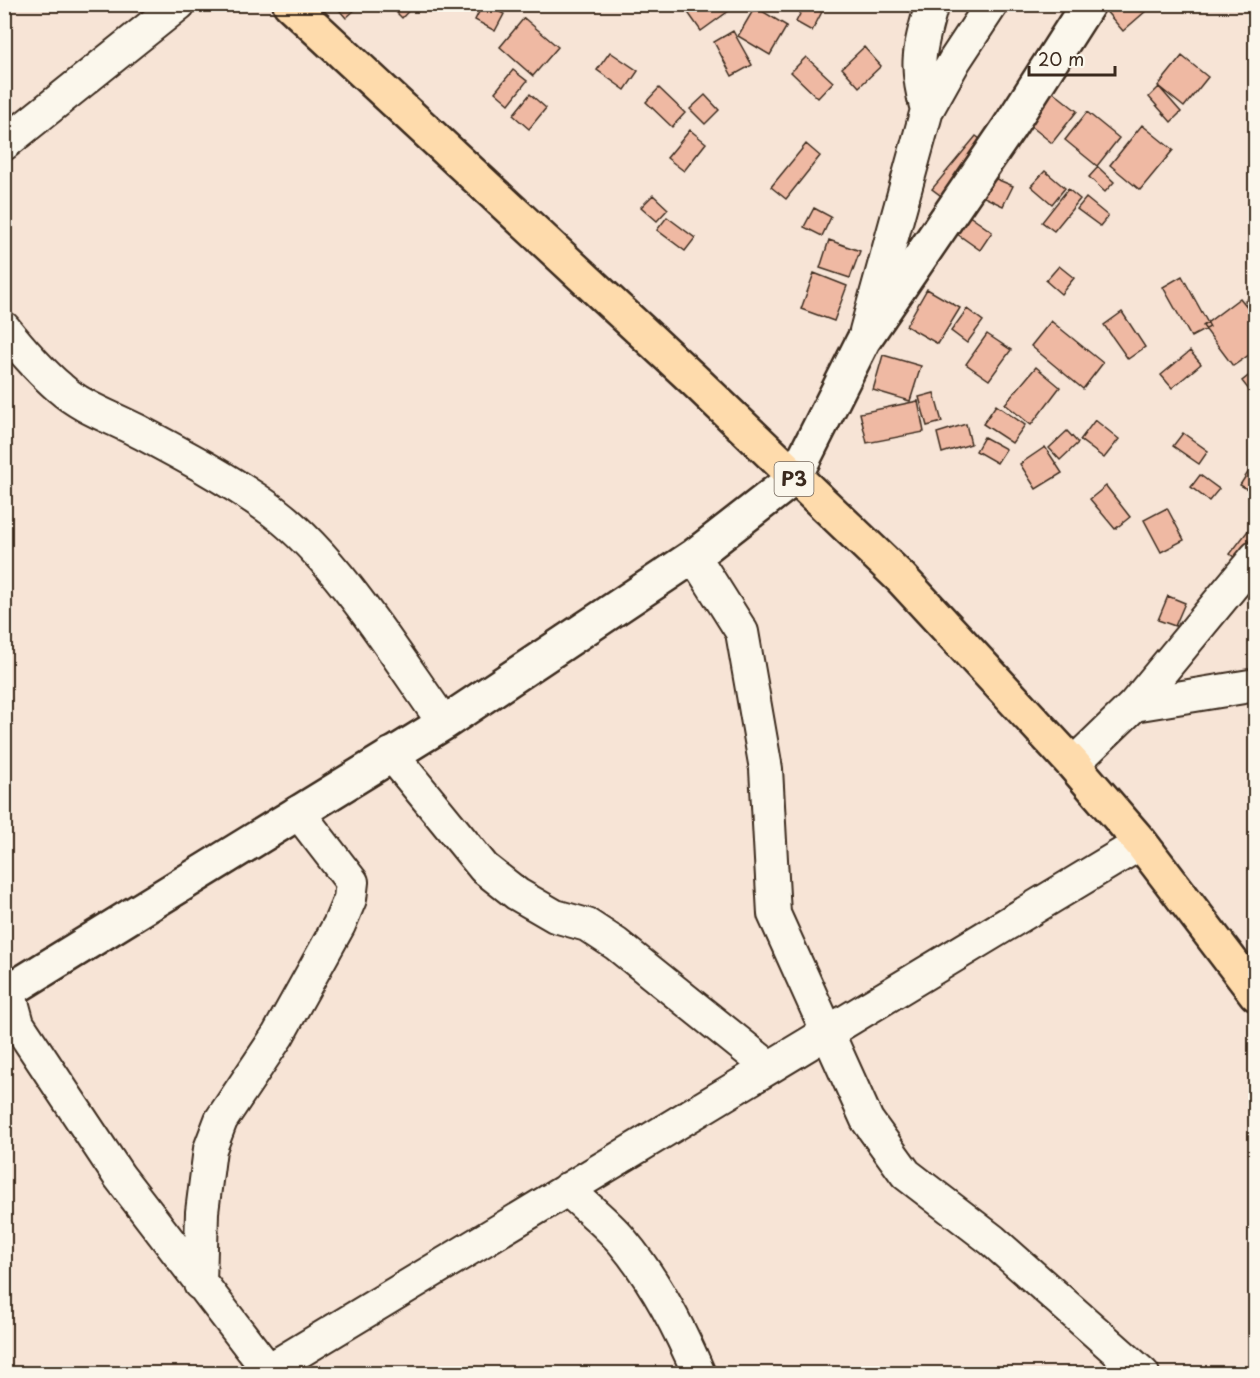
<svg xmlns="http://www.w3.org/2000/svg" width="1260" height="1378" font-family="'Playpen Sans',sans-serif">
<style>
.building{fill:#efb9a3;stroke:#3b2a1e;stroke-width:1.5}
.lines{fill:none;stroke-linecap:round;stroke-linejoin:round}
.street-casing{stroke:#3b2a1e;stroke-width:36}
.secondary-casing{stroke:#3b2a1e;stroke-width:38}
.primary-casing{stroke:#3b2a1e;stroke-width:38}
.street{stroke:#fbf7ec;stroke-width:32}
.secondary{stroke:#fbf7ec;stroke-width:33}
.primary{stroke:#fedbac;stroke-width:33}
.labels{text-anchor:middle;stroke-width:5;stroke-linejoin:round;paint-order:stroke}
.shield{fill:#fbf7ec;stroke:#75685c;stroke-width:1.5}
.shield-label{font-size:20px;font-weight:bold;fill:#3b2a1e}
</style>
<rect width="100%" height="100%" fill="#f7e4d6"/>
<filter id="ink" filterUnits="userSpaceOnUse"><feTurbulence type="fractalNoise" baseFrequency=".0167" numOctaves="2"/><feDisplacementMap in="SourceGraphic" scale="12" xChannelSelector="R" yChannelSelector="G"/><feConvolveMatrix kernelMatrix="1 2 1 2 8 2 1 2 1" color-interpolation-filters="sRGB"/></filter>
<g filter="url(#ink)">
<path class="building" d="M334,4H354L357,8L346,18Z
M388,4H415L402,18Z
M483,4L504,14L495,31L475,20Z
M682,4H726L730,10L701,31Z
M805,4H826L812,31L796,22Z
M893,4H918L915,14Z
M1109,4H1154L1123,31L1104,9Z
M755,7L787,26L770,55L738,36Z
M524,18L558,47L533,76L500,47Z
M733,31L752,65L732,76L714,42Z
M864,47L881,66L859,87L842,68Z
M610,52L638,71L625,90L597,70Z
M1182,56L1208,77L1184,107L1158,86Z
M806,57L833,82L818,98L791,72Z
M513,70L527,81L509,104L495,92Z
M1159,87L1181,112L1171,122L1149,97Z
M659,88L685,113L672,127L646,102Z
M1052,91L1077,111L1052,143L1027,123Z
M530,94L546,108L529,129L513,115Z
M705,95L719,110L705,124L690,109Z
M1087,112L1119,138L1097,166L1065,140Z
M1142,125L1173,150L1140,190L1110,165Z
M690,130L706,143L684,171L667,158Z
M976,136L992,148L948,201L932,189Z
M806,144L820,156L786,199L771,187Z
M1098,167L1114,182L1105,192L1089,177Z
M1045,171L1065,188L1052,204L1031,186Z
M994,178L1013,186L1003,206L984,197Z
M1068,189L1080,199L1054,231L1042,222Z
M653,195L668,209L657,221L641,207Z
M1086,198L1108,216L1100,226L1077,209Z
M814,208L831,217L822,236L804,227Z
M965,213L992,232L980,250L953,231Z
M667,217L695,238L685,251L657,230Z
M829,240L860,251L850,278L820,268Z
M1059,266L1074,278L1061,294L1046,281Z
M814,273L847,286L834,321L801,309Z
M1182,276L1210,327L1191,337L1163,287Z
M927,289L960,308L938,344L906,326Z
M1256,292V312L1245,301Z
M1240,298L1256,318V350L1233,366L1203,326Z
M967,309L983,321L967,343L951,331Z
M1122,312L1145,347L1128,359L1104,325Z
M1051,321L1103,363L1083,389L1031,346Z
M987,334L1011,350L989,380L966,364Z
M1190,351L1201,364L1172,388L1161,375Z
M883,355L921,366L910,401L873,390Z
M1036,367L1060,387L1031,425L1005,404Z
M1256,370V399L1242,381Z
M934,393L942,422L927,426L919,397Z
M918,401L924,432L867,443L860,413Z
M996,405L1025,425L1012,443L983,424Z
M1095,420L1119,439L1104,458L1080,440Z
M966,424L971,444L942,453L937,433Z
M1067,431L1078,443L1060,460L1049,448Z
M1183,433L1208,451L1199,464L1173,446Z
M984,437L1006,449L997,463L976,451Z
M1045,447L1062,473L1036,489L1020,464Z
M1256,460V494L1240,485Z
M1200,475L1219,489L1209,501L1191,487Z
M1106,486L1130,517L1115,529L1090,499Z
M1167,508L1184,540L1161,552L1144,520Z
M1250,528L1256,533V552L1245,565L1230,554Z
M1168,596L1185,603L1175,626L1158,620Z"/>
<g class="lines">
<defs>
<path id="street" d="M927,110C914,64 919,50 932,4
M4,144L179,4
M4,328C21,349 39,370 60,388C81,407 111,417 136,430C183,455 229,479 273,511C338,560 396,656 444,723
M866,331L927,110L955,60L992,4
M694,556L742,632L766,769L774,914L867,1120L906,1174L992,1240L1143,1374
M1134,705L1256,685
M391,754L484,868L517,894L555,916L587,925L616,944L769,1067
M1073,764L1134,705L1256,557
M4,985L9,991L18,1024L119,1176L268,1370
M567,1189C585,1206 606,1222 622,1241C655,1280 679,1327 699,1374
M200,1284L202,1212L210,1149L221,1120L278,1035L339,925L350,899L352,882L298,812
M262,1374L1141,843"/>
<path id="secondary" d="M4,994L444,723L694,556L794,478L863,341L1008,129L1088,4"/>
<path id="primary" d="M290,4L693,379L901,578L1073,764L1141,843L1256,994"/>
</defs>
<use href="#street" class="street-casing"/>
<use href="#secondary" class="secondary-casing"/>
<use href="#primary" class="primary-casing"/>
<use href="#street" class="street"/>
<use href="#secondary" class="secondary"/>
<use href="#primary" class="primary"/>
</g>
</g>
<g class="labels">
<rect class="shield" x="774.5" y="462" width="39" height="34" rx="4.5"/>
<g class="shield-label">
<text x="794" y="486">P3</text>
</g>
</g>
<rect width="1260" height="1378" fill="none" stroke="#fbf7ec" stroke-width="24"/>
<rect x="12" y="12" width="1236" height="1354" fill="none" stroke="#3b2a1e" stroke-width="2" filter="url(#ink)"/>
<path d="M1029 66v9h86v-9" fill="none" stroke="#3b2a1e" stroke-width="3"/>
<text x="1038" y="66" font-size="18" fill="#3b2a1e" stroke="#fbf7ec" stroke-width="4.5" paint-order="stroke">20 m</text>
</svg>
